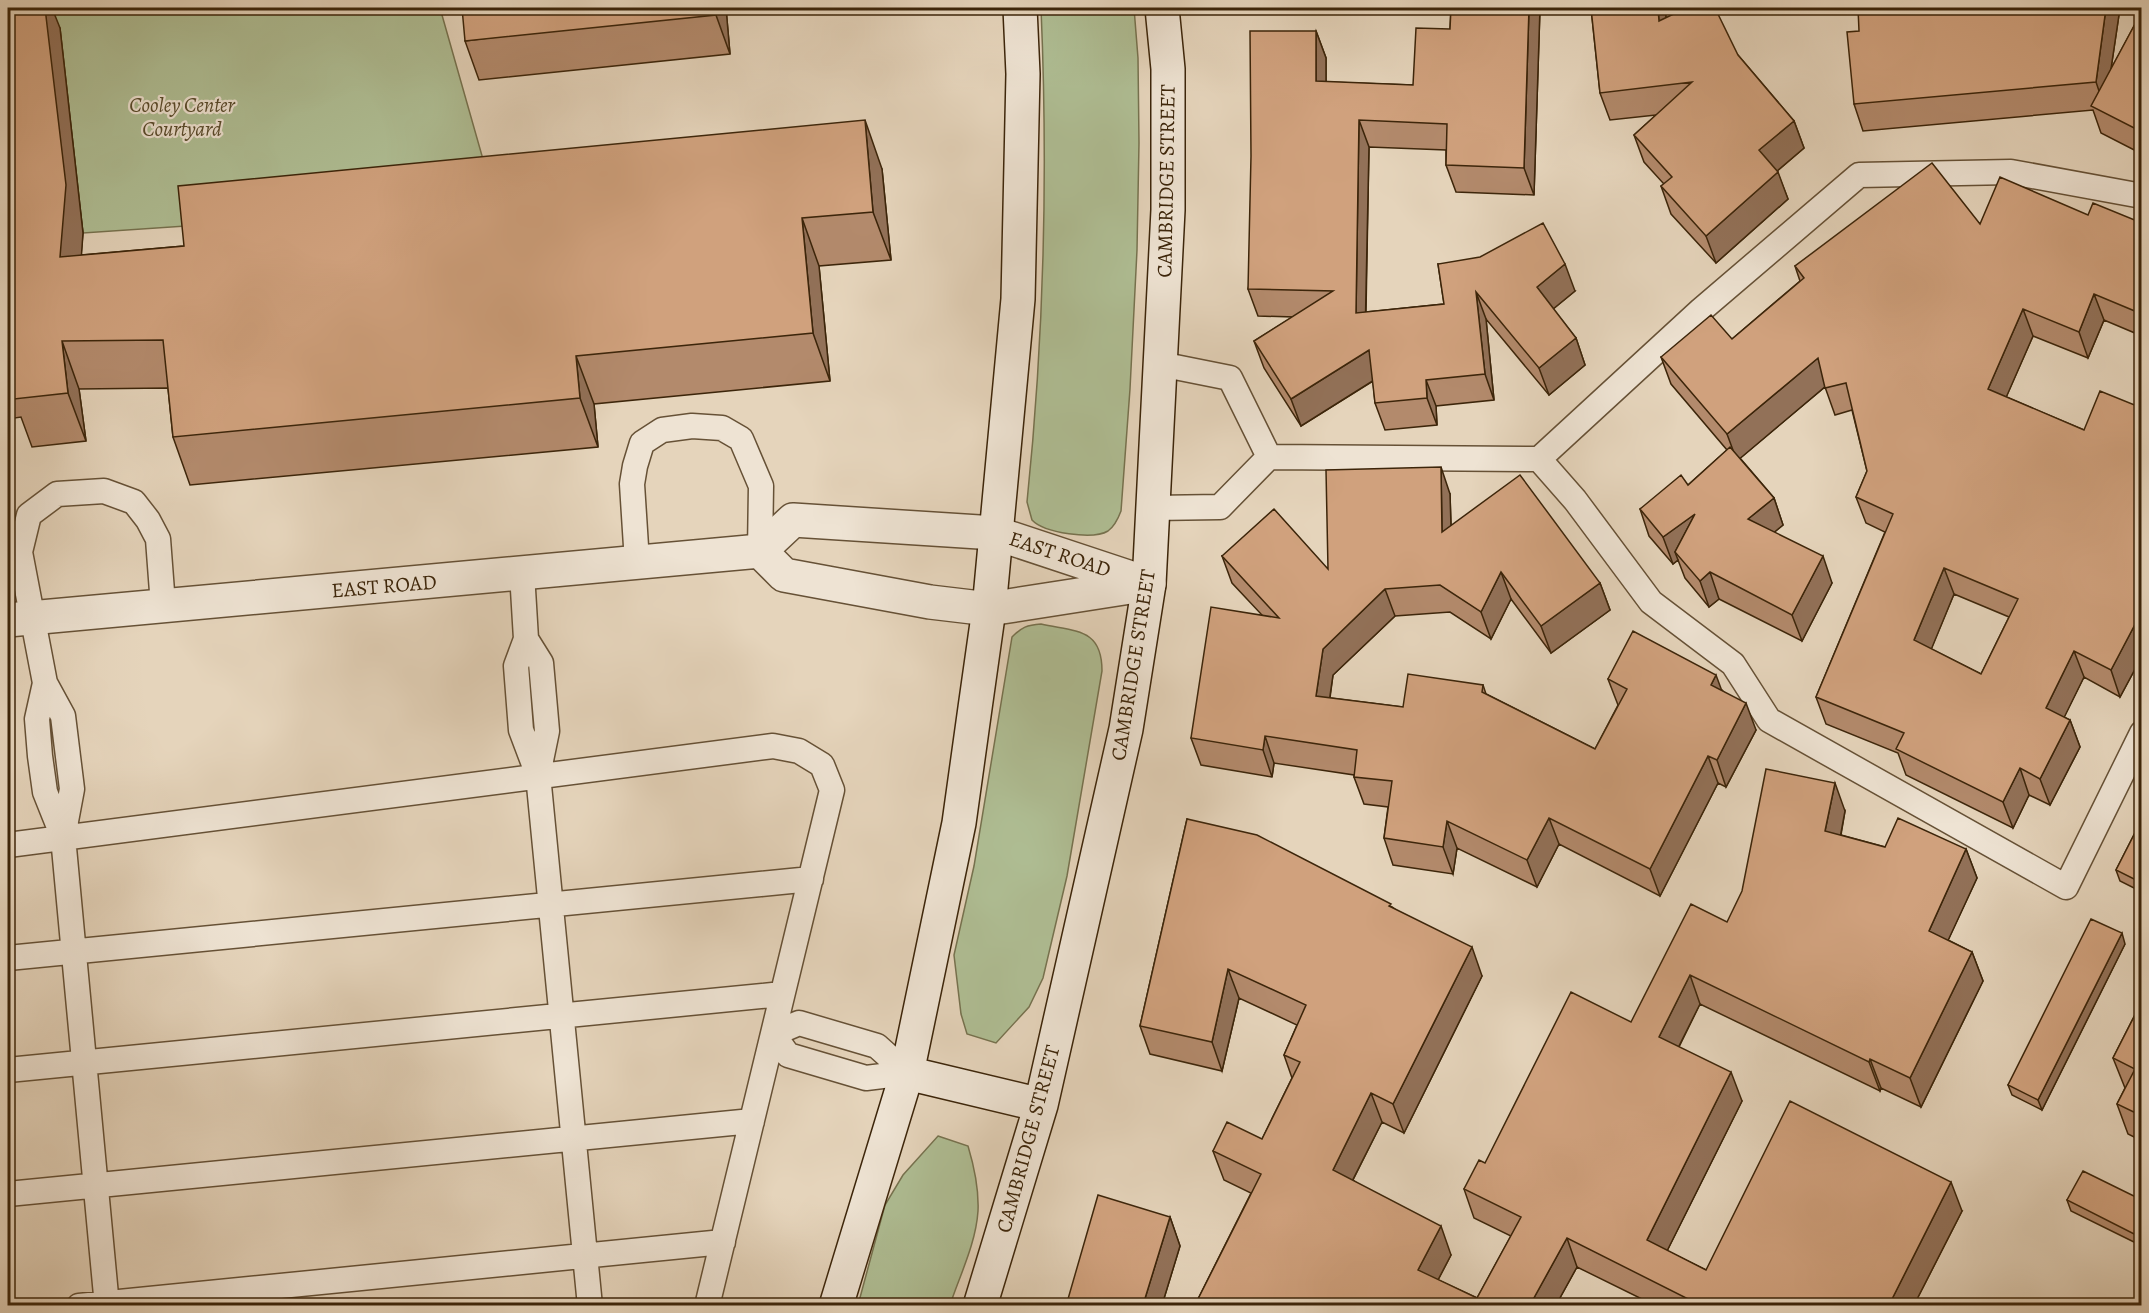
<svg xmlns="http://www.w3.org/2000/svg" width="2149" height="1313" font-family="Alegreya,serif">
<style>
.green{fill:#afbe94;stroke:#76724f;stroke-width:1.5}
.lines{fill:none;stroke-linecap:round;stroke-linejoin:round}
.lane-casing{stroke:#665136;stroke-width:27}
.street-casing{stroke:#665136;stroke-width:36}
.secondary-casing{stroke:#3c250a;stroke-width:36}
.lane{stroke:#eee3d3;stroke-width:24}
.street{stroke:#eee3d3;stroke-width:33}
.secondary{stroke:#eee3d3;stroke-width:33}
.wall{fill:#b38a6c;stroke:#3c250a;stroke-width:1.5;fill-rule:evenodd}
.shaded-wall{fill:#927158;stroke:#3c250a;stroke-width:1.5}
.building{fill:#d0a17d;stroke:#3c250a;stroke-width:1.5;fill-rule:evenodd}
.labels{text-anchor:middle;stroke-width:4.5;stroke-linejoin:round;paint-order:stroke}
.park-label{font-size:21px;font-style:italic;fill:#594b2c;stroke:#eee3d3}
.street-label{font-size:21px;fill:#3c250a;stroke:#eee3d3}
</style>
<rect width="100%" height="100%" fill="#e5d4bb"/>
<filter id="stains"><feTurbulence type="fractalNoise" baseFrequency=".00333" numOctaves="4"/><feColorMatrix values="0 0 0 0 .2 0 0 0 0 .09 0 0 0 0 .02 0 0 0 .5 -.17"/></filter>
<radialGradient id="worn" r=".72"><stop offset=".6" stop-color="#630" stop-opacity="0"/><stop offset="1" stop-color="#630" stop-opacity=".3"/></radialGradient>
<path class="green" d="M54,8H440L496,205L83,233Z
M1041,8H1134L1138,58L1139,143L1137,250L1130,389L1121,511C1118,519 1115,526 1108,531C1093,540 1044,533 1032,520L1027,502C1044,338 1048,172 1041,8Z
M1041,624C1076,632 1102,628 1102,671L1067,876L1043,978L1029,1007L996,1043L967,1034L961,1014L954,955L974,866L1012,637C1022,627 1027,625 1041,624Z
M938,1136L968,1146C974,1166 979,1189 978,1211C976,1243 960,1275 950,1305H858L885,1205L903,1175Z"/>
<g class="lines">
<defs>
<path id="lane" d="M2142,196L2011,172L1859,175L1701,310L1539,459L1575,500L1651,602L1733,664L1769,720L2066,887L2142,733
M1160,364L1230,378L1269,457
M1153,508L1220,507L1269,457L1539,459
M637,562L632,484L635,466L642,443L662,430L692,426L722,428L741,439L761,486L760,551
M522,573L526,639L516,666L521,730L538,775L590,1306
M526,639L541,663L547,731L538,775
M45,683L37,719L40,756L45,792L63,837
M8,845L773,746L799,751L822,765L832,790L707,1306
M8,958L811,879
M799,1023L877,1046L907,1073L866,1078L788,1055L773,1034Z
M8,1070L782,994
M8,1194L752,1121
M79,1306L723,1242
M107,1306L63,837L72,789L63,716L45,683L20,552L29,515L57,494L104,491L134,502L148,520L158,539L163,605"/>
<path id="street" d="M760,551L784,575L930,602L989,609L1143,585
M8,620L760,551L793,520L995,533L1149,584"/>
<path id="secondary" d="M907,1073L1041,1105
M836,1306L907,1073L959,823L975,708L989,609L1018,299L1023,74L1020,8
M980,1306L1041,1105L1126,729L1149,584L1168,210V69L1162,8"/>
</defs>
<use href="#lane" class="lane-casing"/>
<use href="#street" class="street-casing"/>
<use href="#secondary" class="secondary-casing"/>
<use href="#lane" class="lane"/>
<use href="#street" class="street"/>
<use href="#secondary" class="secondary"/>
</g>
<path class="wall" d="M8,8L60,28L83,233L81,255L184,246L882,169L891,260L819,266L830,381L594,404L598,447L190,485L173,437L168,388L79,389L86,441L32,447L21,417L8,419Z
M726,8L730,54L479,80L465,41Z
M1451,8H1540L1534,195L1456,192L1446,165V150L1369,147L1366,312L1444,304L1438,264L1575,291L1553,309L1576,338L1585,365L1549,395L1486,319L1494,400L1436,406L1437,425L1385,430L1375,403L1373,381L1301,426L1264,368L1254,341L1293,317L1258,316L1248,289L1316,31L1326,58V82L1413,85L1450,29Z
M1591,8H1665L1666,17L1738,55L1794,121L1804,148L1777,171L1788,199L1716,263L1671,214L1661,186L1664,184L1644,162L1634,135L1656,115L1610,120L1600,93Z
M2120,8L2111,69L2142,11V154L2101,133L2093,110L1863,131L1854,104Z
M2088,215L2142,223V336L2104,320L2088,358L2033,336L2006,397L2084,430L2142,408V656L2120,697L2084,677L2064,717L2070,720L2080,747L2050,805L2029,795L2013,828L1906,775L1898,753L1826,724L1816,697L1885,532L1866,523L1856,497L1867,471L1852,410L1835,415L1825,387L1740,458L1774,498L1783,525L1774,532L1832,583L1802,641L1719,599L1709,607L1685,578L1678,560L1673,564L1649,536L1640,509L1688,485L1727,450L1671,384L1661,357L1732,339L1800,281L1795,266L1980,224ZM1954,594L2009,617L1981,674L1931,649Z
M1450,494L1451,525L1600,583L1610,610L1551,653L1511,599L1491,639L1450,612L1395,616L1333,675L1330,698L1403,707L1483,685L1486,694L1595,749L1618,705L1608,679L1722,690L1756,730L1726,787L1718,783L1660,896L1559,844L1537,887L1457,848L1453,874L1393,865L1384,838L1388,807L1364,804L1354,777V775L1274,763L1272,777L1201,765L1191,738L1262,615L1232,583L1222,556L1328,569Z
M1845,811L1841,835L1885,847L1966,849L1977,878L1948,940L1972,952L1983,981L1921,1107L1881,1088L1880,1091L1700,1004L1679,1047L1742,1101L1667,1251L1706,1270L1962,1211L1914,1305H1654L1577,1267L1556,1305H1195L1251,1193L1224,1180L1213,1151L1262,1139L1292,1078L1284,1055L1297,1025L1239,998L1222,1071L1150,1054L1140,1026L1187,819L1392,907L1482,976L1404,1133L1382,1122L1353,1180L1451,1255L1438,1280L1477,1298L1511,1236L1474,1218L1464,1189L1485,1163L1631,1022L1727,922Z
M2142,819V892L2120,881L2116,870Z
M2125,944L2042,1110L2012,1095L2008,1085Z
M2142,1001V1141L2128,1134L2117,1104L2125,1088L2113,1058Z
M2067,1200H2142V1246L2071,1211Z
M1170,1217L1180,1246L1162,1305H1071L1068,1299Z"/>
<path class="shaded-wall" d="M45,8H52L60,28L83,233L78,305L60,257Z
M716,8H726L730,54L716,15Z
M1529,8H1540L1534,195L1524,168Z
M1658,8H1665L1669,48L1659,21Z
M2106,8H2120L2105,109L2096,82Z
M1316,31L1326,58V108L1316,81Z
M865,120L882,169L891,260L873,212Z
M1359,120L1369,147L1365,340L1356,313Z
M1794,121L1804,148L1769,178L1759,150Z
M1778,172L1788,199L1716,263L1706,236Z
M802,218L819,266L830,381L813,333Z
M1565,264L1575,291L1547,314L1537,287Z
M1476,292L1486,319L1494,400L1485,374Z
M2094,294L2104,320L2088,358L2079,332Z
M2023,309L2033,336L1998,416L1988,389Z
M1576,338L1585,365L1549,395L1539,368Z
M62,341L79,389L86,441L68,393Z
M1369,350L1379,377L1301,426L1291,399Z
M576,356L594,404L598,447L580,398Z
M1818,358L1827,385L1737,461L1727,434Z
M1426,380L1436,406L1437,425L1427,398Z
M1441,467L1450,494L1452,559L1442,532Z
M1774,498L1783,525L1758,546L1748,519Z
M1695,514L1675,552L1678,560L1673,564L1663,537Z
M1823,556L1832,583L1802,641L1792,615Z
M1944,568L1954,594L1924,667L1914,640Z
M1501,572L1511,599L1491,639L1481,612Z
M1710,572L1719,599L1709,607L1700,581Z
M1600,583L1610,610L1551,653L1541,626Z
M1385,589L1395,616L1333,675L1326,723L1316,696L1323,649Z
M2142,611V656L2120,697L2111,670Z
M2074,651L2084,677L2056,734L2046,708Z
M1716,675L1726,702L1711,685Z
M1746,703L1756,730L1726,787L1717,760Z
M2070,720L2080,747L2050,805L2040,779Z
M1265,736L1274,763L1272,777L1263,750Z
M1708,756L1718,783L1660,896L1650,869Z
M2020,768L2029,795L2013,828L2003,802Z
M1835,783L1845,811L1836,860L1825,831Z
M1549,818L1559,844L1537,887L1527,860Z
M1447,821L1457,848L1453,874L1443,847Z
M1966,849L1977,878L1939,960L1929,931Z
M2122,933L2125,944L2042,1110L2038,1100Z
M1472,947L1482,976L1404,1133L1393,1104Z
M1972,952L1983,981L1921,1107L1910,1078Z
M1228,969L1239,998L1222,1071L1212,1042Z
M1690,975L1700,1004L1669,1066L1659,1037Z
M1870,1059L1881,1088L1880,1091L1869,1062Z
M1731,1072L1742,1101L1658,1269L1647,1240Z
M1371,1093L1382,1122L1343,1199L1333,1170Z
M1951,1182L1962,1211L1914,1305H1889Z
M1170,1217L1180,1246L1162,1305H1143Z
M1441,1226L1451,1255L1428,1299L1418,1270Z
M1567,1238L1577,1267L1556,1305H1530Z"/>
<path class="building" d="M8,8H45L66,185L60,257L184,246L178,186L865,120L873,212L802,218L813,333L576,356L580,398L173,437L163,340L62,341L68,393L14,399L11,368H8Z
M462,8H716V15L465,41Z
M1451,8H1529L1524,168L1446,165L1447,124L1359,120L1356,313L1444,304L1438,264L1480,257L1543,223L1565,264L1537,287L1576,338L1539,368L1476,292L1485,374L1426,380L1427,398L1375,403L1369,350L1291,399L1254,341L1333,291L1248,289L1251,156L1250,31H1316V81L1413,85L1416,28L1450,29Z
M1591,8H1658L1659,21L1686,8H1715L1738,55L1794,121L1759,150L1778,172L1706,236L1661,186L1672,177L1634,135L1692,82L1600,93Z
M1858,8H2106L2096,82L1854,104L1847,32L1859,31Z
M2142,11V132L2091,106Z
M1932,163L1980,224L2000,177L2088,215L2093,203L2142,223V314L2094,294L2079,332L2023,309L1988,389L2084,430L2100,391L2142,408V611L2111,670L2074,651L2046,708L2070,720L2040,779L2020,768L2003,802L1896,749L1904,733L1816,697L1893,514L1856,497L1867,471L1846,383L1825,388L1818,358L1727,434L1661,357L1711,315L1732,339L1804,278L1795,266ZM1944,568L2018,599L1981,674L1914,640Z
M1730,447L1774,498L1748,519L1823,556L1792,615L1710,572L1700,581L1675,552L1695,514L1663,537L1640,509L1681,475L1688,485Z
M1441,467L1442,532L1520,475L1600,583L1541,626L1501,572L1481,612L1440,585L1385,589L1323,649L1316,696L1403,707L1408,674L1483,685L1482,692L1595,749L1627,689L1608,679L1633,631L1716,675L1711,685L1746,703L1717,760L1708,756L1650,869L1549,818L1527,860L1447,821L1443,847L1384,838L1392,781L1354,777L1357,750L1265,736L1263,750L1191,738L1211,607L1279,618L1222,556L1274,509L1328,569L1326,470Z
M1766,769L1835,783L1825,831L1885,847L1898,818L1966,849L1929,931L1972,952L1910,1078L1870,1059L1869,1062L1690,975L1659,1037L1731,1072L1647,1240L1706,1270L1790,1101L1951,1182L1889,1305H1700L1567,1238L1530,1305H1195L1261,1174L1213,1151L1227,1122L1262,1139L1300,1062L1284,1055L1306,1005L1228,969L1212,1042L1140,1026L1187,819L1257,835L1391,904L1389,906L1472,947L1393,1104L1371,1093L1333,1170L1441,1226L1418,1270L1477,1298L1521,1217L1464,1189L1479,1160L1485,1163L1571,992L1631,1022L1691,904L1727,922L1742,891Z
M2142,819V883L2116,870Z
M2091,919L2122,933L2038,1100L2008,1085Z
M2142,1001V1116L2117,1104L2135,1069L2113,1058Z
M2083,1171L2142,1200V1238L2067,1200Z
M1098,1195L1170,1217L1143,1305H1085L1086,1304L1068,1299Z"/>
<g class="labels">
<g class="park-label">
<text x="182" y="112">Cooley Center<tspan x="182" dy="24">Courtyard</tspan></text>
</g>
<g class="street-label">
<text transform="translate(1166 181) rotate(-89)" y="7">CAMBRIDGE STREET</text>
<text transform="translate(1060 554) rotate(18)" y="7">EAST ROAD</text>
<text transform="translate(384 586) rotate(-5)" y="7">EAST ROAD</text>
<text transform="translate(1133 665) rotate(-81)" y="7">CAMBRIDGE STREET</text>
<text transform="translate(1028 1139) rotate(-75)" y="7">CAMBRIDGE STREET</text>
</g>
</g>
<rect width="2149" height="1313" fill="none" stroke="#e5d4bb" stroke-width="30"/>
<rect x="9" y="9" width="2131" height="1295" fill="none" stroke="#3c250a" stroke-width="3"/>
<rect x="15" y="15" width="2119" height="1283" fill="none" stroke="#3c250a" stroke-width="1.5"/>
<rect width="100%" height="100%" filter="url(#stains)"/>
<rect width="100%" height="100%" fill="url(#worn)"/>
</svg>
